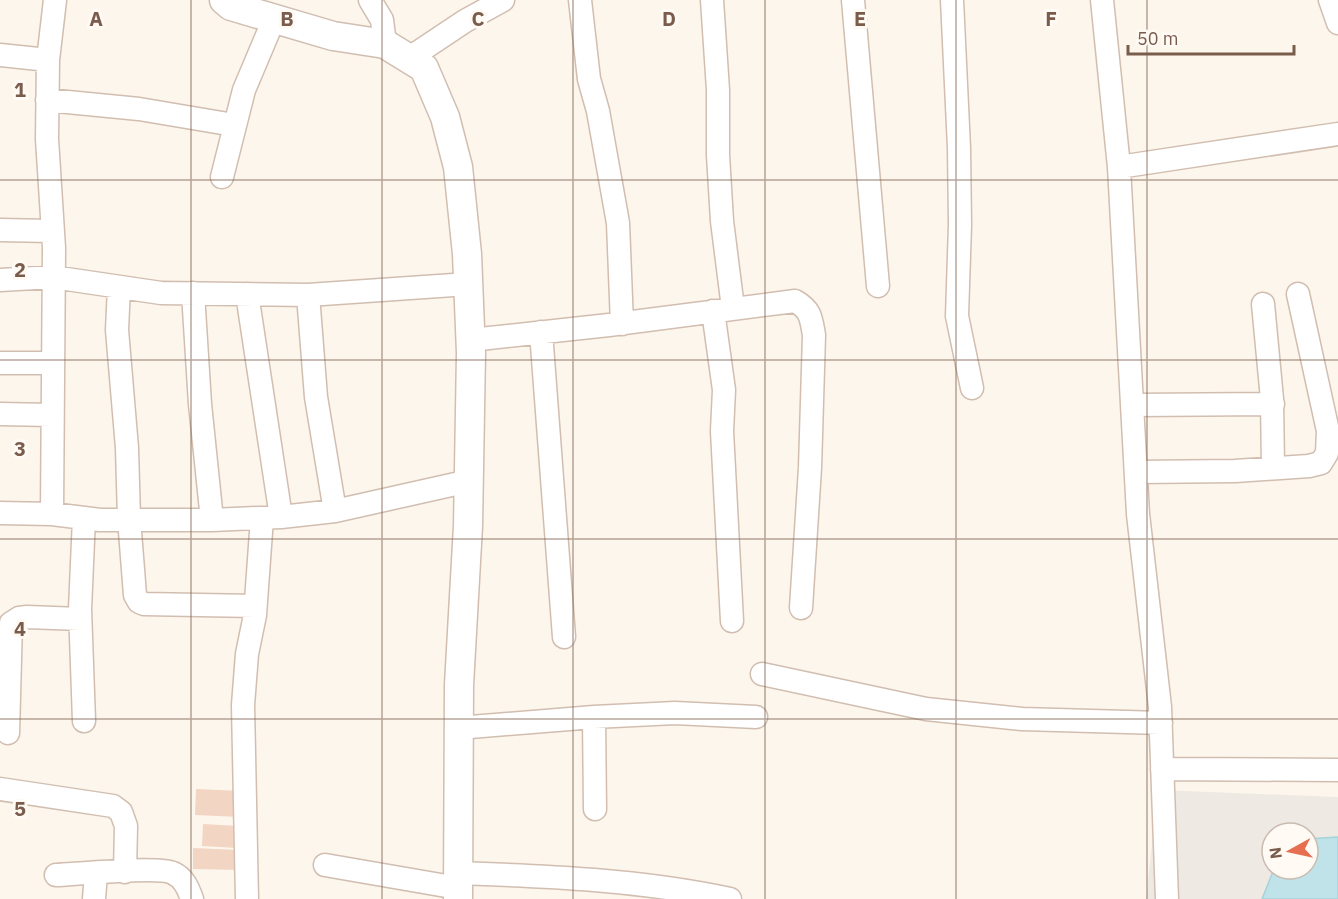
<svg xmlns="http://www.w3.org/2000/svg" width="1338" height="899" font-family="'IBM Plex Sans',sans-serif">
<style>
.industrial{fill:#efe9e4;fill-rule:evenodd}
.water{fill:#bfe3e8;stroke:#a5d3da;stroke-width:1.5}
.building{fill:#f3d5c3}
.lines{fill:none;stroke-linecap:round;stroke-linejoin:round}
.minor-casing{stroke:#d1beb0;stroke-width:25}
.tertiary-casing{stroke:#d1beb0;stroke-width:31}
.minor{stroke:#fff;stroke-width:22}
.tertiary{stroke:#fff;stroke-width:28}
.grid{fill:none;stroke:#7a5c4d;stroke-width:1.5;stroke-opacity:0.55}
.grid-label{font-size:20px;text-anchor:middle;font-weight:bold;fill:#7a5c4d;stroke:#fffaf3;stroke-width:6;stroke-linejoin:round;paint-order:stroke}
</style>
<rect width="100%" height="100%" fill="#fdf6ec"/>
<path class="industrial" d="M1158,790L1338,797V899H1146ZM1272,833H1308V869H1272Z"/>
<path class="water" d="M1338,837V899H1262L1274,869H1308V839Z"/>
<path class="building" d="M196,789L241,791L240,817L195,815Z
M203,824L238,826L237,848L202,846Z
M193,848L240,850V870L193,869Z"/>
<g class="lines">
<defs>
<path id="minor" d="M370,0L382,20L385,44
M580,0L589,79L598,111L618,223L622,324
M712,0L718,90V155L722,221L733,308
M853,0L878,286
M952,0L959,148L960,225L957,316L972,388
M1102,0L1119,167L1138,514L1160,707L1167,899
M1330,0L1338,23
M0,55L48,60
M408,59L465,21L503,0
M47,100L139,109L234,125
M1119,167L1338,134
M222,177L244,90L274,19
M0,230L52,231
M0,280L53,277L161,293L308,295L468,284
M119,287L117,330L127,448L129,519L135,595L139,602L144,604L255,606
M193,293L200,404L212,520
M247,294L281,517
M308,295L316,397L335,511
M1263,304L1272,399L1273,468
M713,311L724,390L722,431L732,621
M541,332L564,637
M471,340L609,325L795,301C811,310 811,318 814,335L810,468L801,608
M0,363H52
M1133,405L1273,404
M0,414L52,415
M1136,472L1235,471L1309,466L1321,463L1327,453L1328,431L1298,294
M0,513L52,514L100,520H212L281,517L335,511L469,481
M52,514L54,248L47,139L48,60L55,0
M762,674L926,709L1022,719L1161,723
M594,717L595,809
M84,721L80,609L84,518
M458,728L594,717L675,713L756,717
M8,733L11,623L19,618L27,617L80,619
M1162,769L1338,770
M0,789L113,806L121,812L126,826L125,872
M325,865L458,888
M457,873C548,876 641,880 730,899
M56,875C77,874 159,866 173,873C184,878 188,888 192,899
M94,899L96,873
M247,899L243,705L247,654L255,615L262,518"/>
<path id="tertiary" d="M224,0L231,6L333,36L385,44L424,68L445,117L458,167L467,254L471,353L468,526L459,685L458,899"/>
</defs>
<use href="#minor" class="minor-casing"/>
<use href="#tertiary" class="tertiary-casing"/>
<use href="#minor" class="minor"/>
<use href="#tertiary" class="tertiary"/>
</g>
<path class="grid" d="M191,0V899M382,0V899M573,0V899M765,0V899M956,0V899M1147,0V899M0,180H1338M0,360H1338M0,539H1338M0,719H1338"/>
<g class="grid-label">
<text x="96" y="26">A</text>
<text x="287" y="26">B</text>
<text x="478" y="26">C</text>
<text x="669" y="26">D</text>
<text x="860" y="26">E</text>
<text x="1051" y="26">F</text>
<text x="20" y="97">1</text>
<text x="20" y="277">2</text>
<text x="20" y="456">3</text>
<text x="20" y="636">4</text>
<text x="20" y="816">5</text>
</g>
<g transform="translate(1290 851) rotate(262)"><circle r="28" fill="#fffaf3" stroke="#cabbb1" stroke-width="1.5"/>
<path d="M0-4.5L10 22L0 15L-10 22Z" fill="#e76f51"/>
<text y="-9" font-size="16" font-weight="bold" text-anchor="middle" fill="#7a5c4d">N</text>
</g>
<path d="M1128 45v9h166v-9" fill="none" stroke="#7a5c4d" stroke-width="3"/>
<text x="1137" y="45" font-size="18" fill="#7a5c4d" stroke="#fffaf3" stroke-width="4.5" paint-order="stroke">50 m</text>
</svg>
